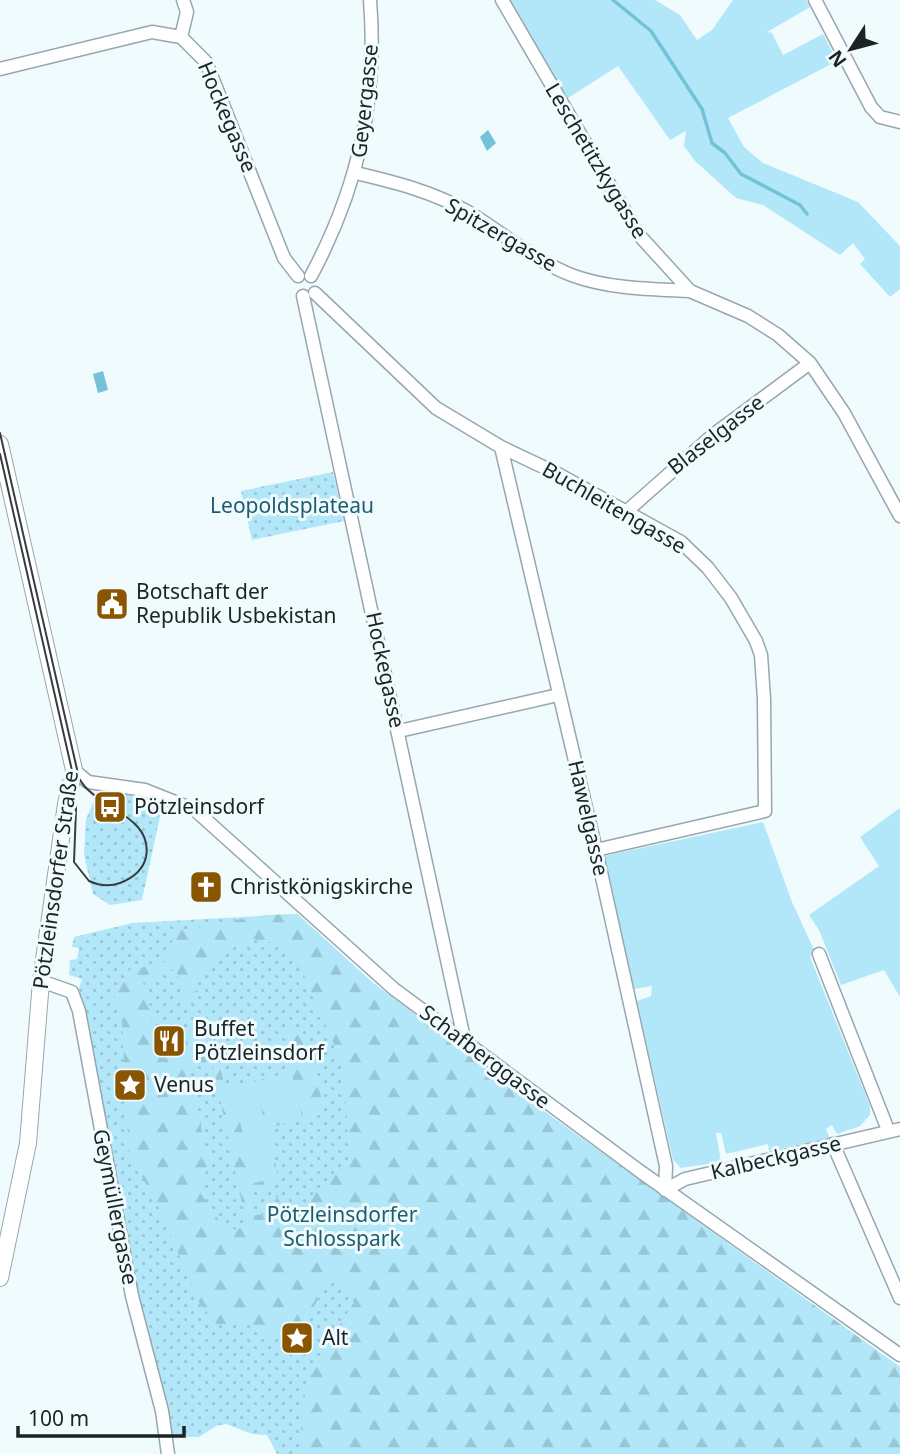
<svg xmlns="http://www.w3.org/2000/svg" width="900" height="1454" font-family="'Noto Sans',sans-serif">
<style>
.grass{fill:url(#grass-dots)}
.forest{fill:url(#forest-firs);fill-rule:evenodd}
.garden{fill:#b1e7f8}
.water{fill:#74c1d9}
.lines{fill:none;stroke-linecap:round;stroke-linejoin:round}
.stream{stroke:#74c1d9;stroke-width:3.5}
.street-casing{stroke:#97a7ad;stroke-width:15}
.secondary-casing{stroke:#97a7ad;stroke-width:18}
.street{stroke:#fff;stroke-width:12}
.secondary{stroke:#fff;stroke-width:16}
.tram{stroke:#363d3f;stroke-width:2}
.labels{text-anchor:middle;stroke-width:6;stroke-linejoin:round;paint-order:stroke}
.street-label{font-size:21px;fill:#1c2325;stroke:#f0fbfe}
.park-label{font-size:21px;fill:#1e5d6e;stroke:#f0fbfe}
.poi-label{font-size:21px;fill:#1c2325;stroke:#f0fbfe;text-anchor:start}
</style>
<defs>
<pattern id="grass-dots" width="8" height="8" patternUnits="userSpaceOnUse" patternTransform="scale(1.75)"><rect width="8" height="8" fill="#b1e7f8"/><path d="M2 2h.1M6 6h.1" fill="none" stroke="#98c6d4" stroke-width="1.8" stroke-linecap="round"/></pattern>
<pattern id="forest-firs" width="22" height="20" patternUnits="userSpaceOnUse" patternTransform="scale(1.75)"><rect width="22" height="20" fill="#b1e7f8"/><path d="M5 1l3.5 6h-7zM16 11l3.5 6h-7z" fill="#98c6d4"/></pattern>
</defs>
<rect width="100%" height="100%" fill="#f0fbfe"/>
<path class="grass" d="M333,472L344,521L252,540L241,491Z
M99,789L163,803L142,900L110,905L93,894L84,855L86,819Z
M297,914L373,983L534,1104L900,1367V1454H277L267,1435L252,1434L226,1424L216,1426L199,1437H171L126,1239L79,988L82,979L69,975L70,960L77,959L79,948L72,947L74,937L132,923Z"/>
<path class="forest" d="M297,914L373,983L534,1104L900,1367V1454H301C299,1380 315,1362 354,1303L331,1273C314,1310 305,1330 261,1336L252,1324H216L200,1304L158,1206L129,1153L122,1023L113,1001L127,971L169,961L174,931L265,915ZM254,939L283,945L303,973L344,1067L349,1159L282,1226L263,1230L281,1205L274,1188L278,1178L269,1128L323,1113L315,1057L285,1012L293,1072L225,1088L213,1036L186,1028L155,1033L143,983L176,968L183,1000L200,996L193,982L223,952ZM212,1062L247,1227L226,1231L201,1194L208,1159L188,1067ZM272,1188L279,1203L271,1214L255,1215L252,1201L254,1191Z"/>
<path class="garden" d="M509,0H655L680,15L697,40L712,30L733,0H806L810,7L767,32L772,33L783,55L823,34L837,61L728,118L744,147L763,163L858,202L900,246V289L890,297L860,264L865,259L853,243L840,255L763,205L736,198L695,161L684,146L686,131L670,140L618,66L565,100Z
M900,808V997L884,970L841,985L819,930L809,915L879,866L860,837Z
M763,822L792,902L815,952L810,957L870,1106V1115L860,1126L837,1134L832,1125L826,1129L830,1138L769,1151L768,1144L726,1154L721,1133H716L721,1162L681,1168L673,1160L637,1001L651,996L652,986L634,989L604,856Z
M293,1078L302,1116L278,1122L270,1083Z
M255,1081L277,1178L254,1183L232,1087Z"/>
<path class="water" d="M488,130L496,143L487,151L480,137Z
M103,371L108,390L98,393L93,374Z"/>
<g class="lines">
<path class="stream" d="M613,0L651,31L702,109L712,143L725,153L741,174L800,205L807,214"/>
<defs>
<path id="street" d="M502,0L639,235L690,291L748,316L778,335L810,363L844,413L900,516
M815,0L871,107L880,117L900,122
M181,37L187,12L183,0
M0,69L152,32L181,37L206,62L284,258L298,276
M356,173C394,182 434,192 468,212C503,233 534,261 574,276C611,289 651,289 690,291
M311,276C358,188 378,100 370,0
M315,293L436,408L501,447L558,474L681,542L708,568L731,598L756,641L761,655L764,699L765,811L596,850
M303,296L465,1043
M501,447L596,850L666,1166L665,1190
M627,511L713,435L810,363
M399,731L558,695
M74,770L88,782L145,790L195,810L394,989L641,1172L900,1355
M819,954L888,1130
M41,981L72,992L79,1011L132,1296L162,1411L168,1454
M833,1144L900,1298
M665,1190L685,1179L900,1129"/>
<path id="secondary" d="M0,444L74,770L66,804L41,981L28,1143L0,1278"/>
</defs>
<use href="#street" class="street-casing"/>
<use href="#secondary" class="secondary-casing"/>
<use href="#street" class="street"/>
<use href="#secondary" class="secondary"/>
<path class="tram" d="M0,433L79,778C94,808 154,815 146,857C143,870 133,878 120,883C109,887 100,886 89,881L74,862L76,809L73,775L0,454"/>
</g>
<defs>
<symbol id="civic-square" viewBox="-11 -11 22 22"><rect x="-9" y="-9" width="18" height="18" rx="4" fill="#895500" stroke="#f0fbfe"/><path d="M-.6-6.5H3V-4.5H.6V-3L4-1V1h2V6H-6V1h2V-1L-.6-3ZM-1.2 2.5V6h2.4V2.5Z" fill="#fff"/></symbol>
<symbol id="bus-square" viewBox="-11 -11 22 22"><rect x="-9" y="-9" width="18" height="18" rx="4" fill="#895500" stroke="#f0fbfe"/><path d="M-5-6H5V4H4V6H2V4H-2V6H-4V4H-5ZM-3.5-4V0h7V-4ZM-3.5 1.2v1.5H-2V1.2ZM2 1.2v1.5H3.5V1.2Z" fill="#fff"/></symbol>
<symbol id="church-square" viewBox="-11 -11 22 22"><rect x="-9" y="-9" width="18" height="18" rx="4" fill="#895500" stroke="#f0fbfe"/><path d="M-1.2-6h2.4v3.5h3.3v2.4h-3.3V6h-2.4V-.1h-3.3v-2.4h3.3Z" fill="#fff"/></symbol>
<symbol id="restaurant-square" viewBox="-11 -11 22 22"><rect x="-9" y="-9" width="18" height="18" rx="4" fill="#895500" stroke="#f0fbfe"/><path d="M-5-6h1v4h1v-4h1v4h1v-4h1v5L-1.5 .5V6h-2V.5L-5-1ZM5-6V6H3V1.5H1.5Q1.5-4 5-6Z" fill="#fff"/></symbol>
<symbol id="sight-square" viewBox="-11 -11 22 22"><rect x="-9" y="-9" width="18" height="18" rx="4" fill="#895500" stroke="#f0fbfe"/><path d="M0-6L1.8-2.2L6-1.7L2.9 1.2L3.7 5.4L0 3.3L-3.7 5.4L-2.9 1.2L-6-1.7L-1.8-2.2Z" fill="#fff"/></symbol>
</defs>
<g fill-rule="evenodd">
<use href="#civic-square" x="93" y="585" width="38" height="38"/>
<use href="#bus-square" x="91" y="788" width="38" height="38"/>
<use href="#church-square" x="187" y="868" width="38" height="38"/>
<use href="#restaurant-square" x="150" y="1022" width="38" height="38"/>
<use href="#sight-square" x="111" y="1066" width="38" height="38"/>
<use href="#sight-square" x="278" y="1319" width="38" height="38"/>
</g>
<g class="labels">
<g class="street-label">
<text transform="translate(365 101) rotate(-84)" y="7">Geyergasse</text>
<text transform="translate(227 117) rotate(67)" y="7">Hockegasse</text>
<text transform="translate(596 161) rotate(59)" y="7">Leschetitzkygasse</text>
<text transform="translate(501 235) rotate(30)" y="7">Spitzergasse</text>
<text transform="translate(716 435) rotate(-38)" y="7">Blaselgasse</text>
<text transform="translate(614 508) rotate(30)" y="7">Buchleitengasse</text>
<text transform="translate(385 670) rotate(78)" y="7">Hockegasse</text>
<text transform="translate(588 818) rotate(77)" y="7">Hawelgasse</text>
<text transform="translate(56 880) rotate(-82)" y="7">Pötzleinsdorfer Straße</text>
<text transform="translate(485 1057) rotate(37)" y="7">Schafberggasse</text>
<text transform="translate(776 1158) rotate(-13)" y="7">Kalbeckgasse</text>
<text transform="translate(115 1207) rotate(79)" y="7">Geymüllergasse</text>
</g>
<g class="park-label">
<text x="292" y="513">Leopoldsplateau</text>
<text x="342" y="1222">Pötzleinsdorfer<tspan x="342" dy="24">Schlosspark</tspan></text>
</g>
<g class="poi-label">
<text x="136" y="599">Botschaft der<tspan x="136" dy="24">Republik Usbekistan</tspan></text>
<text x="134" y="814">Pötzleinsdorf</text>
<text x="230" y="894">Christkönigskirche</text>
<text x="194" y="1036">Buffet<tspan x="194" dy="24">Pötzleinsdorf</tspan></text>
<text x="154" y="1092">Venus</text>
<text x="322" y="1345">Alt</text>
</g>
</g>
<g transform="translate(851 49) rotate(234)" stroke="#f0fbfe" stroke-width="5" paint-order="stroke">
<path d="M0-5L12 26L0 18L-12 26Z" fill="#1c2325"/>
<text y="-10" font-size="19" font-weight="bold" text-anchor="middle" fill="#1c2325">N</text>
</g>
<path d="M18 1426v10h166v-10" fill="none" stroke="#1c2325" stroke-width="3.5"/>
<text x="28" y="1426" font-size="21" fill="#1c2325" stroke="#f0fbfe" stroke-width="5" paint-order="stroke">100 m</text>
</svg>
